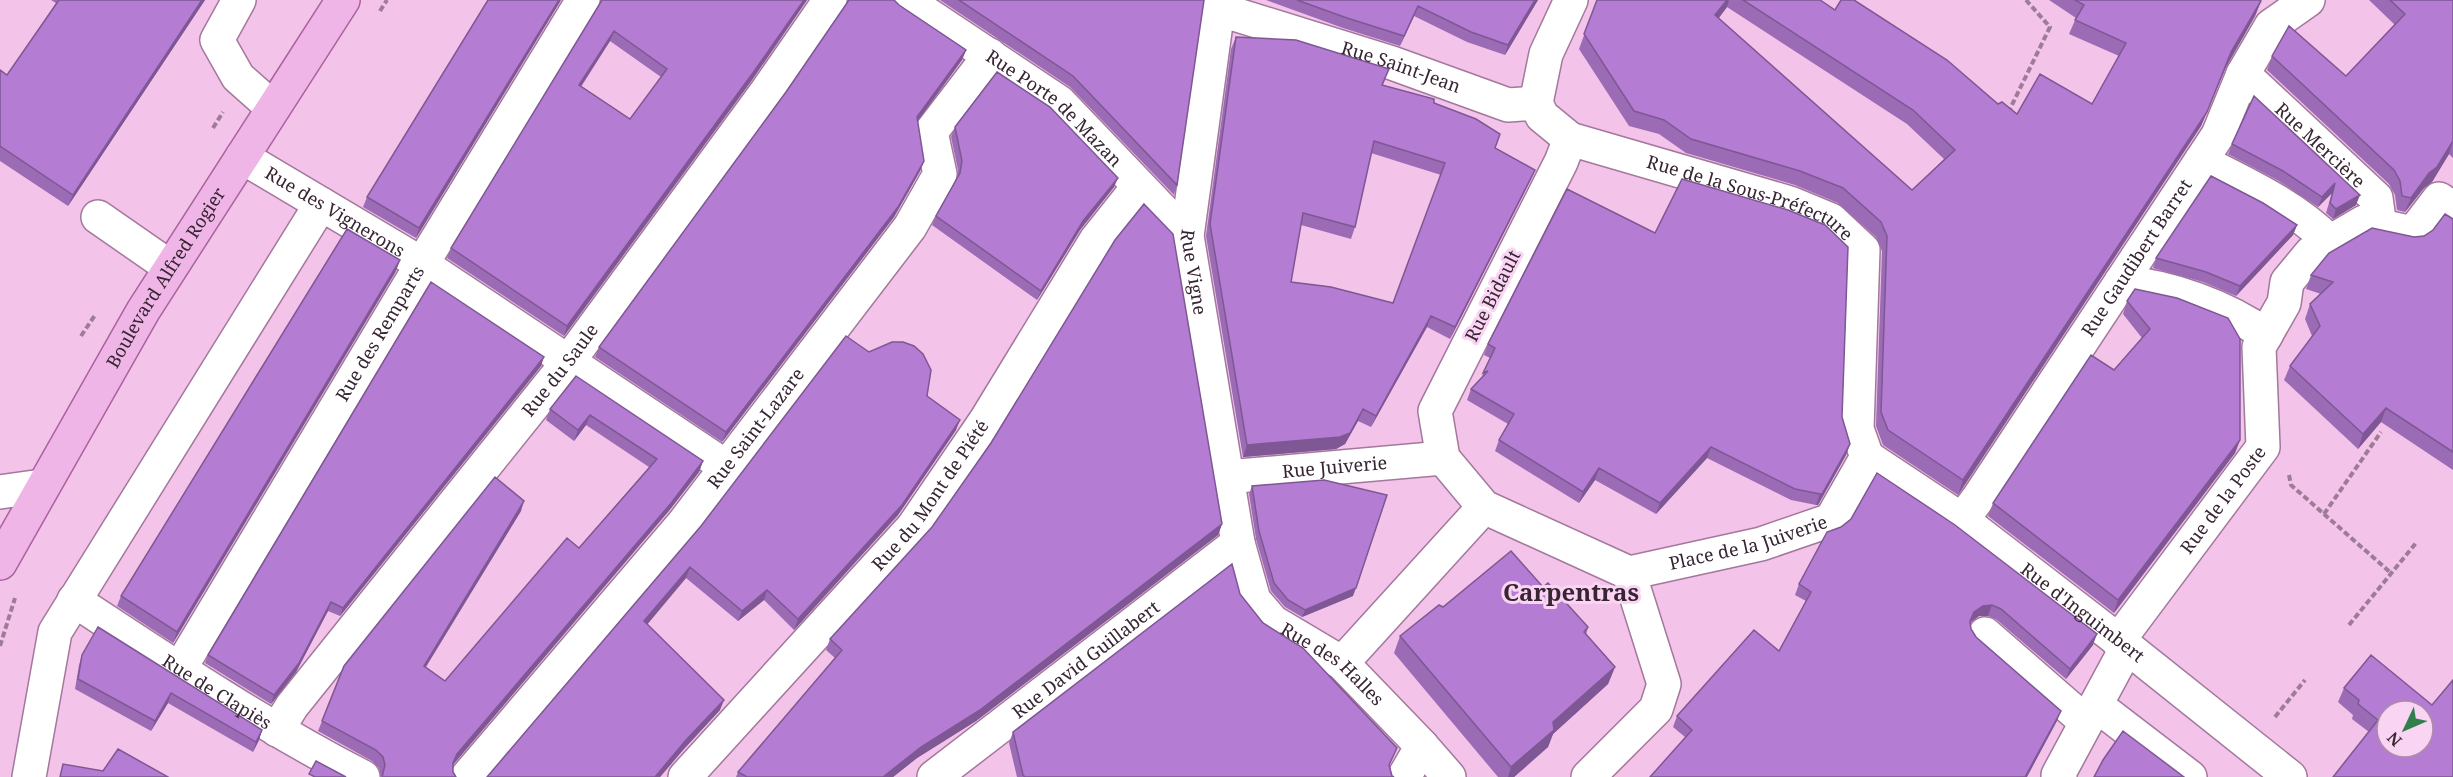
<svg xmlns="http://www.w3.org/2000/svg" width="2453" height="777" font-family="'Noto Serif',serif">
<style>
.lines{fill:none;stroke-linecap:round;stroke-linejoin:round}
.minor-casing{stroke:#a3789c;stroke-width:36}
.major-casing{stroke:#a9629e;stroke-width:36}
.path{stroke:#9e7c97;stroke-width:4;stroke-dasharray:6 3;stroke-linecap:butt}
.minor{stroke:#fff;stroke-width:33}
.major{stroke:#f0b5e7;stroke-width:33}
.wall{fill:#9b6bb5;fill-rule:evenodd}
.shaded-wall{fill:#7e5794}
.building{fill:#b47cd3;stroke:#7e5794;stroke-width:1.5;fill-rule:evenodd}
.labels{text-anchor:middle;stroke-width:6;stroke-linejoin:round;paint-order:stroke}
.street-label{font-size:18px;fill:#372533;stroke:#fad4f3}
.district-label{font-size:24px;font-weight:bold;fill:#372533;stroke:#fad4f3}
</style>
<rect width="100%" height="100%" fill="#f3c3e9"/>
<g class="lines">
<defs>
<g id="minor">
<path d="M239,0L217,40L238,77L273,108"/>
<path id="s1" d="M906,0L1059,102L1187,236"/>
<path id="s2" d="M1223,0L1218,9L1187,236L1238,543L1254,600L1273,622L1342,663L1422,746L1449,777"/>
<path id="s3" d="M1218,9L1392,63L1508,105L1536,103L1542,116L1570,139L1790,203L1831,220L1863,250L1857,429L1867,457"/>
<path id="s4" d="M2243,74L2376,198L2380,227"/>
<path d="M1536,103L1546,54L1571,0"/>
<path d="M1570,139L1561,162L1435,411L1443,458L1484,507L1629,573L1664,684L1656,709L1588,777"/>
<path id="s5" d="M242,157L422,264L728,468"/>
<path d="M2201,161C2246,184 2295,206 2330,242"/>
<path d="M98,217L170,267"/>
<path d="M2121,282C2171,287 2225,306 2266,335"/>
<path id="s6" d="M1867,457L1962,520L2127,647L2290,777"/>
<path id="s7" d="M1227,477L1443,458"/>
<path d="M0,492L42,486"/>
<path id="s8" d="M1962,520L1979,497L2218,135L2243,74L2271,26L2308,0"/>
<path id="s9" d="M1629,573L1761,544L1831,520L1867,457"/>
<path id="s10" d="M74,600C168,662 262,725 363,777"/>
<path d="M1985,634L2086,722"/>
<path id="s11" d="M2118,641L2263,447L2259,347L2284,303L2287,282L2311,253L2364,222L2413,233L2439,199L2453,208"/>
<path d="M1342,663L1484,507"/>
<path id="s12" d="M179,670L422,264L583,0"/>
<path d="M2096,705L2190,777"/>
<path id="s13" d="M277,730L292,706L568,362L767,91L830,0"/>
<path d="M29,777L55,632L321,204"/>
<path id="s14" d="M467,777L683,524L910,227L940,174L931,132L990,55"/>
<path id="s15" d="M685,777L913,527L986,420L1096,240L1139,186"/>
<path id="s16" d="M934,777L1238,543"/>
<path d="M1404,777L1422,746"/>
<path d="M2060,777L2058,775L2127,647"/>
</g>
<g id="major">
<path id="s17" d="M0,563L143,311L343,0"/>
</g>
</defs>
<use href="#minor" class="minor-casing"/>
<use href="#major" class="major-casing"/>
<path class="path" d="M380,11L387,0
M2008,113L2050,27L2026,0
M213,128L223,112
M81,336L95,315
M2289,475L2291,485L2391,573
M2324,514L2381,432
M2349,625L2416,543
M0,646L15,598
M2275,717L2305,680"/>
<use href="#minor" class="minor"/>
<use href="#major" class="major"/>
</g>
<path class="wall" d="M51,0H205L68,206L0,161V70L7,75L56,3Z
M561,0L416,238L363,207L367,197Z
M602,0H807L752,80L564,336L447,258L451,248ZM610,41L661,77L630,119L581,87Z
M848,0H894L899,5L966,50L962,60L917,122L924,161L920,171L894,217L722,442L595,357L599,347L786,92L848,2Z
M940,0H1204L1177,185L1174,195L1070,87Z
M1266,0H1538L1505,55L1467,42L1414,16L1400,46L1343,28Z
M1597,0H1820L1835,10L1998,104L2017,114L2092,104L2119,56L2069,34L2076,18L2049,0H2259L2261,1L2255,16L2226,67L2201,126L1958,495L1883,445L1876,426L1882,251L1876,237L1838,203L1795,185L1686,153L1659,134L1629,126L1579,49ZM1727,7L1907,124L1944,159L1912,190L1719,18Z
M2369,0H2453V158L2449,154L2432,182L2424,188L2405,212L2397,210L2395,195L2389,184L2267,70L2272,56L2346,76L2395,25Z
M1236,37L1385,80L1382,86L1434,103L1495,149L1535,170L1530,181L1450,339L1427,327L1371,427L1358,421L1345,444L1336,449L1243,457L1206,236L1231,49ZM1371,153L1441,175L1393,303L1291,282L1301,225L1351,239L1355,227Z
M2254,96L2356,205L2333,219L2326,213L2332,193L2318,207L2279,181L2228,154Z
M955,127L1114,187L1080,230L1037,300L932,225L936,216L957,178L958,170L951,137Z
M2453,219V470L2381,422L2358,449L2284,380L2290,366L2312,336L2305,319L2310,304L2321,294L2306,289L2311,275L2414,237L2424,236Z
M2297,225L2293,235L2236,296L2203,282L2153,268L2156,258Z
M396,271L173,643L117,606L121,596Z
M2127,301L2240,440L2235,453L2114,613L1988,516L1993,503L2114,370L2142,338L2123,314Z
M1488,344L1842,417L1850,444L1846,455L1818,505H1816L1791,500L1707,458L1656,514L1595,480L1579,503L1495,451L1499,440L1508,424L1467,400L1471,389L1481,379L1490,358L1484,355Z
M541,366L340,616L328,611L296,672L271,704L205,663L208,655Z
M576,376L703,461L699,472L668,512L381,777L379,768L372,761L318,731L344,666L521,511L426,667L445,681L579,548L649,467L586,425L574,441L546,420L550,409Z
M927,396L956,430L898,515L794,630L764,600L738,621L686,578L647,624L720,710L683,750L660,777H487L701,526Z
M1252,486L1353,596L1302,617L1285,607L1271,591L1256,539L1249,494Z
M1222,524L1218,535L976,721L917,758L893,777H736L738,772L835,658L826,650L830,639Z
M1827,532L2093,645L2066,679L1997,620L1988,616H1979L1971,622V629L1976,637L2057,721L1685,737L1673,727L1677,716L1779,651L1806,601L1795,595L1799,584Z
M1543,587L1588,627L1586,635L1615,667L1608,684L1553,734L1548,747L1514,777H1498L1394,653L1400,636L1443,607Z
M1240,594L1263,623L1390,766L1392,776L1394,777H1017L1009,743L1013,732Z
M82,655L262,730L259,740L253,752L168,703L151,731L75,689L79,665Z
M2344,688L2432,705L2453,777L2369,732L2352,719L2353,715L2338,702Z"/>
<path class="shaded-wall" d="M202,0H205L68,206L73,195Z
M559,0H561L416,238L419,228Z
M804,0H807L752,80L564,336L567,326Z
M1535,0H1538L1505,55L1508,45Z
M1727,0H1729L1727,7L1710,29L1715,15Z
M2261,1L2255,16L2226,67L2201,126L1958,495L1963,480L2231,52Z
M1418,6L1414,16L1400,46L1404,36Z
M614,31L610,41L575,95L579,85Z
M966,50L962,60L913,127L917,117Z
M2453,141L2449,154L2432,182L2424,188L2405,212L2411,198Z
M924,161L920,171L894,217L722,442L726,432Z
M1535,170L1530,181L1450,339L1455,327Z
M1118,178L1114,187L1080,230L1037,300L1041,291L1083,221Z
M2335,183L2332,193L2318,207L2322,197Z
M2360,195L2356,205L2333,219L2336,209Z
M2297,225L2293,235L2236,296L2240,286Z
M400,260L396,271L173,643L177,632Z
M1431,316L1427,327L1371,427L1376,416Z
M544,357L541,366L340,616L343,608Z
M2386,408L2381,422L2358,449L2363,434Z
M1363,409L1358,421L1345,444L1336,449L1243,457L1247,445Z
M590,415L586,425L574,441L578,430Z
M960,420L956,430L898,515L794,630L798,619Z
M2240,440L2235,453L2114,613L2118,600Z
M1850,444L1846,455L1818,505H1816L1820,494Z
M1711,447L1707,458L1656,514L1660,503Z
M703,461L699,472L668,512L453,765V763L457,754Z
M1599,468L1595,480L1579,503L1583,492Z
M524,501L521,511L420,676L424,666Z
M1222,524L1218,535L976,721L917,758L893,777H883L921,747Z
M690,567L686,578L641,632L644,621Z
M1356,588L1353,596L1302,617L1305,610Z
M767,590L764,600L738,621L742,611Z
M331,602L328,611L296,672L271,704L274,695Z
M1992,605L1988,616H1979L1971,622L1974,612L1983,606Z
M2097,634L2093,645L2066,679L2070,669Z
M1615,667L1608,684L1553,734L1548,747L1514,777H1508L1511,767L1553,722Z
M171,693L168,703L151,731L155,721Z
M724,700L720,710L683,750L660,777H655L686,740Z
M2061,711L2057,721L2027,777H2025Z
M262,730L259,740L253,752L256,742Z"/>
<path class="building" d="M59,0H202L73,195L0,146V70L7,75Z
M488,0H559L419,228L367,197Z
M602,0H804L755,70L567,326L451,248ZM614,31L667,69L630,119L579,85Z
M849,0H894L899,5L966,50L917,117L924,161L898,207L726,432L599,347L786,92Z
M959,0H1204L1177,185L1073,76Z
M1297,0H1535L1508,45L1471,32L1418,6L1404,36L1347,18Z
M1597,0H1727L1715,15L1912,190L1955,150L1913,110L1743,0H1820L1835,10L1841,0H1854L1947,60L1998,104L2002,102L2017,114L2040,74L2092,104L2126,43L2075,20L2084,5L2075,0H2259L2261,1L2231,52L2207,112L1963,480L1888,430L1881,412L1887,236L1881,222L1843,188L1800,171L1691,139L1664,120L1634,111L1584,34Z
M2390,0H2453V141L2437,167L2429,173L2411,198L2402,196L2400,181L2394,170L2272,56L2289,26L2346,76L2405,14Z
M1236,37L1296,40L1389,69L1382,85L1434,99V103L1476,119L1500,134L1495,148L1535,170L1455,327L1431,316L1376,416L1363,409L1350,433L1340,437L1247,445L1210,224ZM1374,141L1445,163L1393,303L1331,287L1291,282L1303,213L1355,227Z
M997,72L1050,107L1118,178L1083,221L1041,291L936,216L960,173L962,161L955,127Z
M2254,96L2360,195L2336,209L2330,203L2335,183L2322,197L2283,171L2232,144Z
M2211,176L2263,203L2297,225L2240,286L2206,272L2156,258Z
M1682,179L1788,210L1825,225L1848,247L1842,417L1850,444L1822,494H1820L1795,489L1711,447L1660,503L1599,468L1583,492L1499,440L1514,414L1471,389L1488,371L1483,373L1495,348L1488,344L1567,189L1655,233Z
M1144,204L1173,234L1222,524L980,710L921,747L883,777H747L738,772L842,650L830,639L932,527L991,443L1115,240Z
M2445,214L2453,219V452L2386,408L2363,434L2290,366L2320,326L2310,304L2333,282L2311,275L2329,253L2372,228L2414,237L2424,236L2433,230Z
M347,229L400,260L177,632L121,596Z
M431,282L544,357L343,608L331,602L299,663L274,695L208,655Z
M2135,289L2177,298L2228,318L2240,339V440L2118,600L1993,503L2091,355L2114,370L2150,329L2127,301Z
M846,336L869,352L892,342H903L914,346L923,354L931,370L927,396L960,420L902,505L798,619L767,590L742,611L690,567L644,621L724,700L686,740L655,777H487L701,526Z
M576,376L703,461L672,502L457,754L453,763V772L456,777H382L385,765L383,757L376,750L322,721L344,666L495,477L524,501L424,666L445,681L567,538L579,548L657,459L590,415L578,430L550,409Z
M1877,473L1955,525L2097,634L2070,669L2001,609L1992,605L1983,606L1974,612L1970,621L1971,629L1976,637L2061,711L2025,777H1650L1692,730L1677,716L1754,630L1779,651L1811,592L1799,584L1827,532L1841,527L1851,519Z
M1324,480L1387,495L1356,588L1305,610L1288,600L1274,583L1259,531L1252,486Z
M1511,551L1543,587L1548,583L1588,627L1584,632L1615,667L1553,722L1554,730L1511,767L1400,636L1439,605L1443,607Z
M1232,564L1240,594L1263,623L1303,648L1397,748L1389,765L1392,776L1394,777H1025L1023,775L1013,732Z
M98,627L262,730L256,742L171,693L155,721L78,679L82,655Z
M2371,655L2432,705L2453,680V777H2333L2378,720L2358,704L2359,700L2344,688ZM2387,711H2423V747H2387Z
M2123,731L2184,777H2094L2103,760Z
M118,749L168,777H60L63,764L103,771Z
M316,761L346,777H315L309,774Z"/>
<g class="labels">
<g class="street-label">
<text dy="6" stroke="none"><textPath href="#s3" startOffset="192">Rue Saint-Jean</textPath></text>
<text dy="6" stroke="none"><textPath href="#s1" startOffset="184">Rue Porte de Mazan</textPath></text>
<text dy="6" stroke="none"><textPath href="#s4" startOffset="105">Rue Mercière</textPath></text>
<text dy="6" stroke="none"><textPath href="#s3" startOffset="574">Rue de la Sous-Préfecture</textPath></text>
<text dy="6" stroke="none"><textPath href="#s5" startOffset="108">Rue des Vignerons</textPath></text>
<text dy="6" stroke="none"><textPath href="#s8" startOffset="315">Rue Gaudibert Barret</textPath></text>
<text dy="6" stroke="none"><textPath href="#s2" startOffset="276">Rue Vigne</textPath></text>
<text dy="6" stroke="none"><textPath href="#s17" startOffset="330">Boulevard Alfred Rogier</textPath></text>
<text transform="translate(1493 296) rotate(-63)" y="6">Rue Bidault</text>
<text dy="6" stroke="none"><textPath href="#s12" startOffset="392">Rue des Remparts</textPath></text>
<text dy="6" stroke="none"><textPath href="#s13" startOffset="458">Rue du Saule</textPath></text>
<text dy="6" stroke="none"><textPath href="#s14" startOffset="453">Rue Saint-Lazare</textPath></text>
<text dy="6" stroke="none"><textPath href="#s7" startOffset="108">Rue Juiverie</textPath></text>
<text dy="6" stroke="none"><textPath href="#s15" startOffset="374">Rue du Mont de Piété</textPath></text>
<text dy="6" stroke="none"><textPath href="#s11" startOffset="176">Rue de la Poste</textPath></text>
<text dy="6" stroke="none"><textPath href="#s9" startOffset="123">Place de la Juiverie</textPath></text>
<text dy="6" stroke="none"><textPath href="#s6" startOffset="266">Rue d'Inguimbert</textPath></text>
<text dy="6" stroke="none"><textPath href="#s16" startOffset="192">Rue David Guillabert</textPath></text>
<text dy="6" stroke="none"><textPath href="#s2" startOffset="712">Rue des Halles</textPath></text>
<text dy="6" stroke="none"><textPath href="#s10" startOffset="170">Rue de Clapiès</textPath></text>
</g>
<g class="district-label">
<text x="1571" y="601">Carpentras</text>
</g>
</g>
<g transform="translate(2405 729) rotate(226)"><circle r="28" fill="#fad4f3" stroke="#ac8ea6" stroke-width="1.5"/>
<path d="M0-4.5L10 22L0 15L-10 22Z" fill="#327f4e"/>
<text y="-9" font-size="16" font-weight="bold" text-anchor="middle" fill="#372533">N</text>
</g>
</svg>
